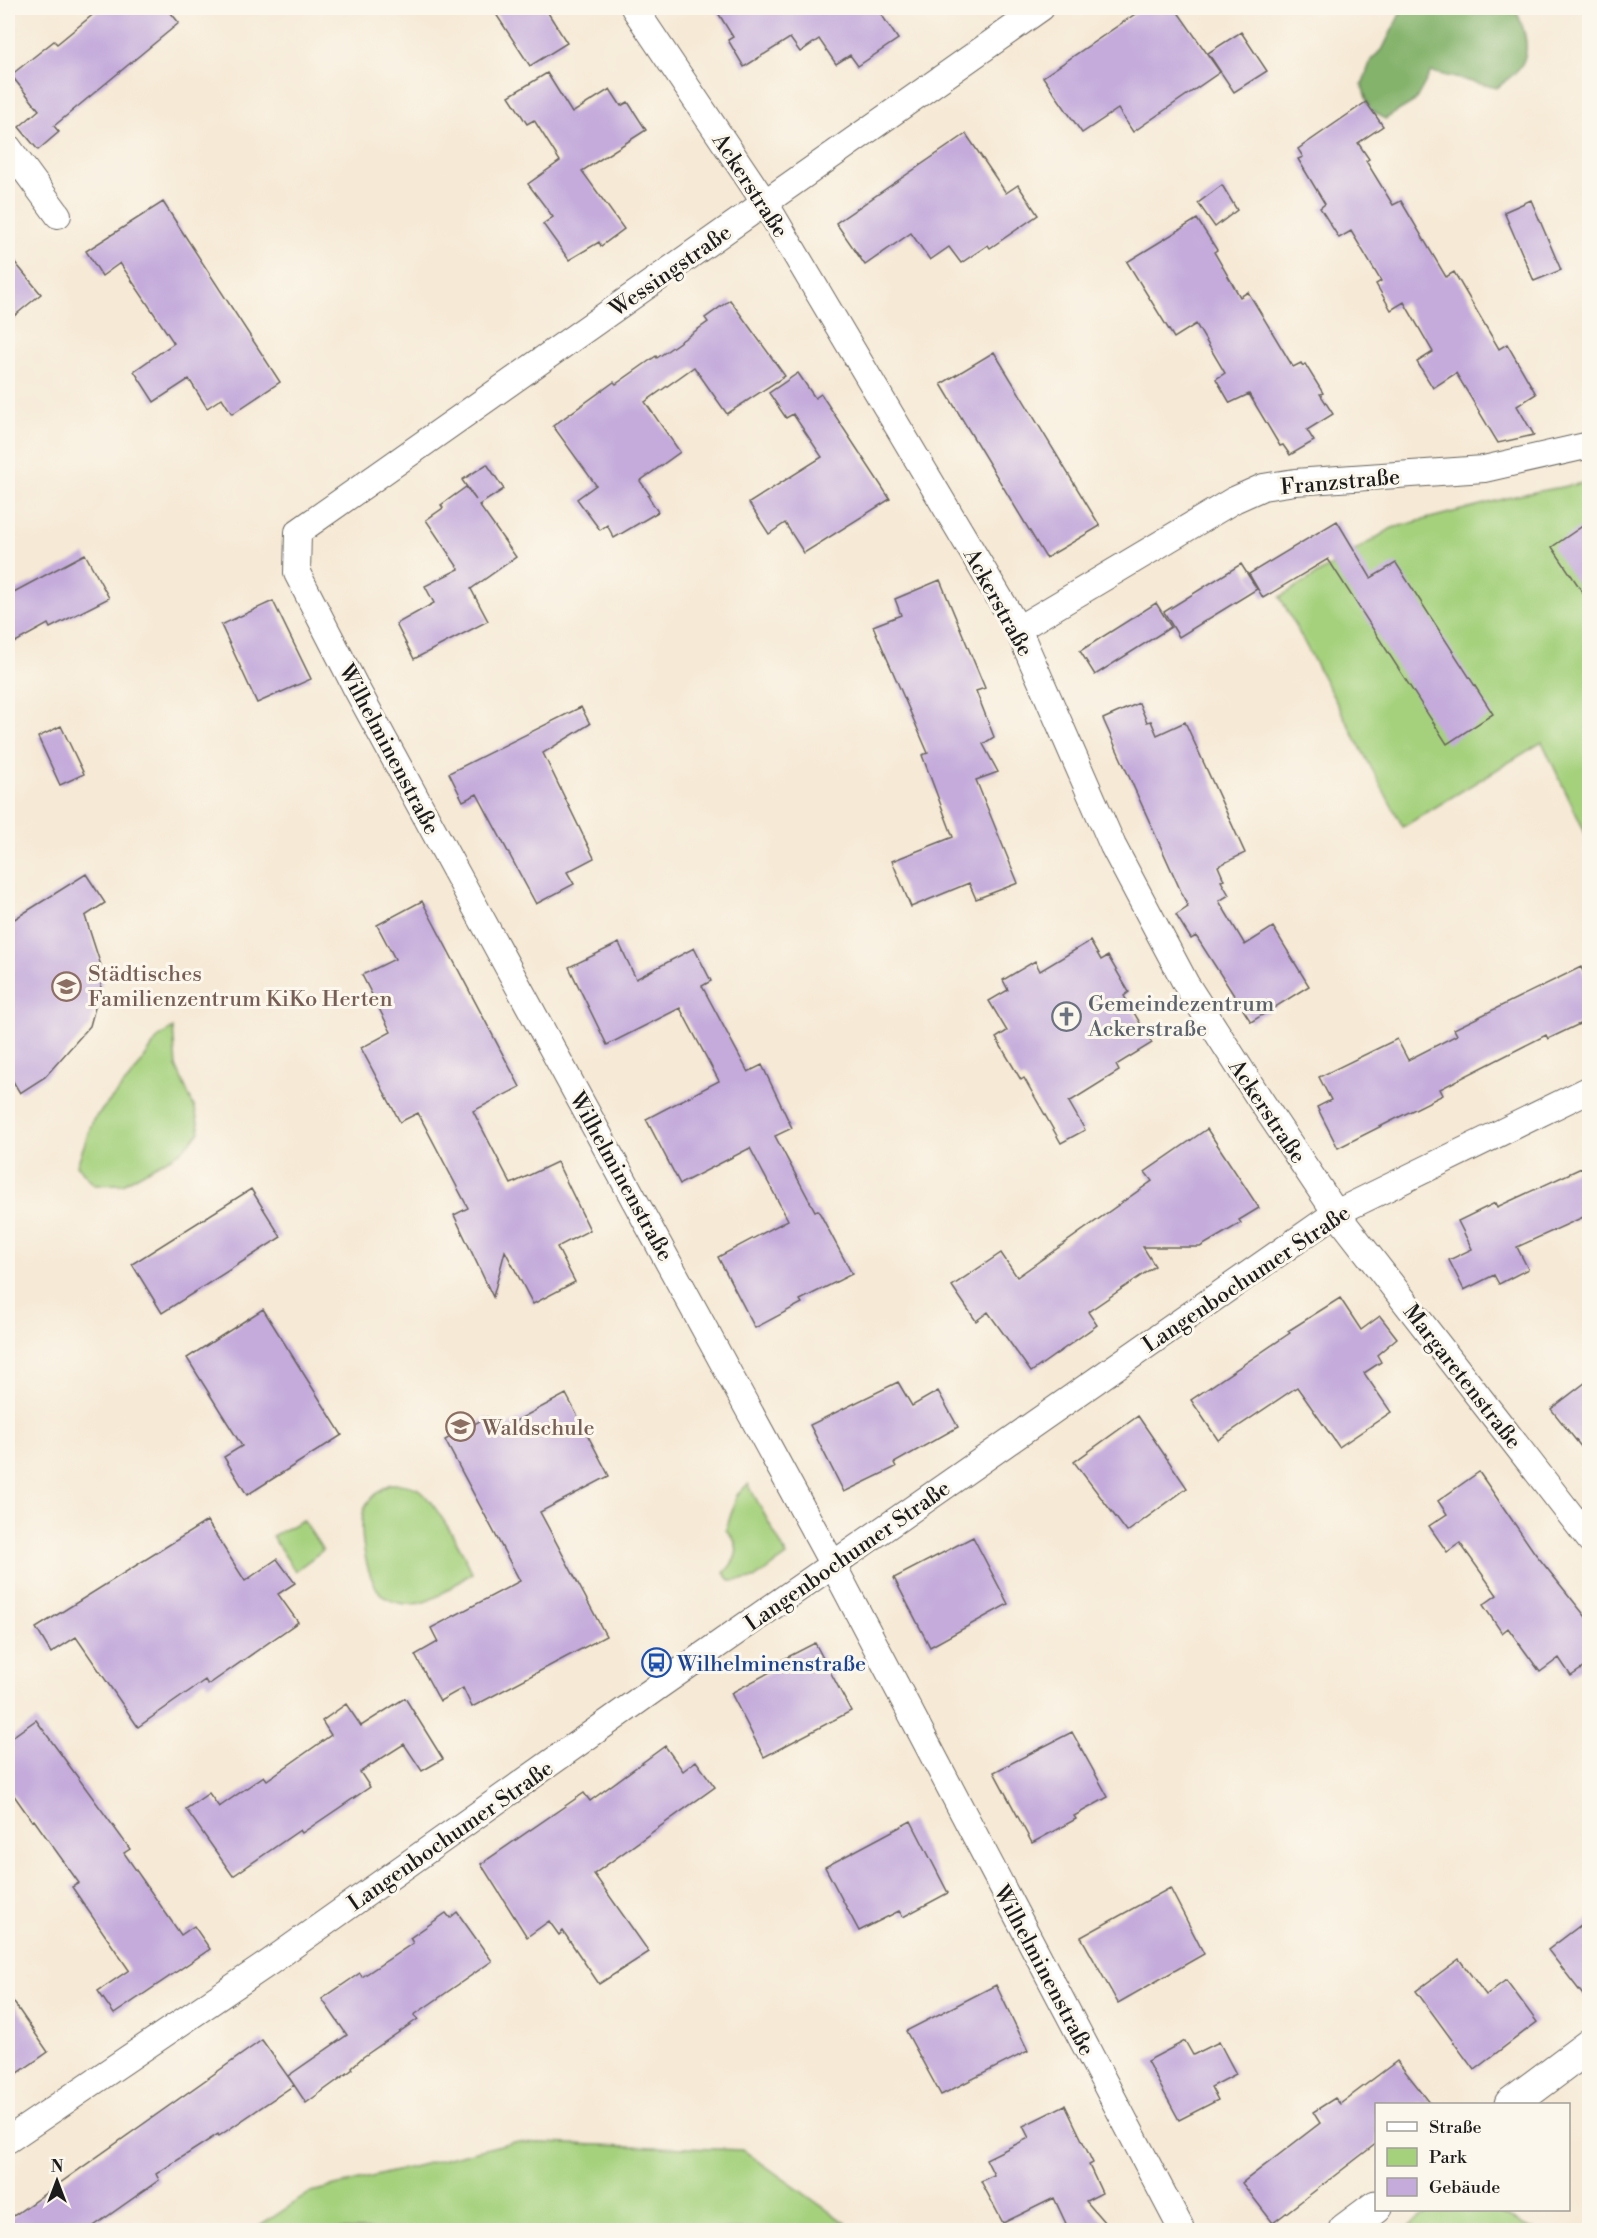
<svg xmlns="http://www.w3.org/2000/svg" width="1597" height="2238" font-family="'Libre Bodoni',serif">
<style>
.green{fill:#a5d17d;stroke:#60764c;stroke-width:1.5}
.forest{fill:#84b36c;stroke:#506844;stroke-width:1.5}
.building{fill:#c4abdb}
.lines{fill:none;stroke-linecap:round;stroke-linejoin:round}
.street-casing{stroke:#68645d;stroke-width:28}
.secondary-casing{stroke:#68645d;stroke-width:35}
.street{stroke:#fff;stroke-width:26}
.secondary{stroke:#fff;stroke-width:33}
.labels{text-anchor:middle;stroke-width:6;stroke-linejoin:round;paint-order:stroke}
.street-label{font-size:22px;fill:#1c1c1c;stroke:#fbf7ec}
.education-label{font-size:22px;fill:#785e54;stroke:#fbf7ec;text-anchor:start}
.worship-label{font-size:22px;fill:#5b616d;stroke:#fbf7ec;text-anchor:start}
.transit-label{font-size:22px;fill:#164399;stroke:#fbf7ec;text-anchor:start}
</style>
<rect width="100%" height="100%" fill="#fbf7ec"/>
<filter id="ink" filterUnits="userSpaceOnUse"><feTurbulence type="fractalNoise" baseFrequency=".0167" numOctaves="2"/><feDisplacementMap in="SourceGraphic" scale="12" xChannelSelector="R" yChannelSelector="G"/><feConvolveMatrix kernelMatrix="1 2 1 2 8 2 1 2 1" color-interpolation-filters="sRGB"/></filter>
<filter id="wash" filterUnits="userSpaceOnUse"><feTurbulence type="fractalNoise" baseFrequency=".008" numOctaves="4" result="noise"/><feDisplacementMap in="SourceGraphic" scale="24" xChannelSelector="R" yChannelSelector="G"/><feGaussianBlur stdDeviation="1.35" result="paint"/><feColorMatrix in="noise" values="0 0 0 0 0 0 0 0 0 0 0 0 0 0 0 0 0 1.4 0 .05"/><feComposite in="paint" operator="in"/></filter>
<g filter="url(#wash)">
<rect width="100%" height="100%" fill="#f6e9d5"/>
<path class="green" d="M1589,482V841L1542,742L1403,827L1280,597L1392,528L1519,495Z
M173,1028L176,1066L195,1109L200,1132L180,1152L123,1184L94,1185L77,1165L93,1120L135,1072L158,1038Z
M390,1484C400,1484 409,1484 418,1489C434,1500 465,1554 472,1573C456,1583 438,1599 420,1603C408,1606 390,1603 381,1594C366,1580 356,1522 366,1505C372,1496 381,1489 390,1484Z
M748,1484L787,1556L754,1579L731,1581L724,1573C739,1558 742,1545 726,1530L737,1495Z
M303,1520L323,1550L295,1571L272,1536Z
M513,2142L743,2150L855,2230H254L311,2192Z
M1431,2210H1493L1537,2230H1403Z"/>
<path class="forest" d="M1403,8H1515C1522,23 1532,47 1522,64C1517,73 1505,81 1497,88L1431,72L1415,101L1385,119L1369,108L1362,85L1371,60L1383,48Z"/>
<g id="blocks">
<path class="building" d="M101,8H167L179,23L54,126L59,132L38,150L19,127L39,110L11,75L54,41L57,44Z
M492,8H545L567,43L530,66Z
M715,8H877L898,39L858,66L850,55L836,64L819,39L800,52L790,38L744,67L728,40L733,37Z
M1144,8H1175L1220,72L1133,132L1118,109L1082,133L1043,77Z
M1241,32L1267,71L1234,92L1208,53Z
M547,73L572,113L610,89L621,106L628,102L646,130L582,171L624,229L601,246L599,242L569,260L543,224L553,217L528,184L560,161L534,120L527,124L509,96Z
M1366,102L1383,126L1358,143L1369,159L1366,161L1393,205L1401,201L1446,277L1454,272L1499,349L1507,344L1536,394L1517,406L1534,435L1498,443L1456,373L1433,388L1417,362L1433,352L1404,302L1391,310L1376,284L1381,281L1351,231L1339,238L1320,208L1325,204L1298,159L1303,157L1298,149Z
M966,134L1006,193L1018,185L1038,215L990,248L988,245L961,263L949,247L930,260L911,233L865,265L836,223Z
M1222,185L1237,210L1215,227L1198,203Z
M1531,200L1561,270L1534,281L1504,212Z
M163,202L280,382L232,414L222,398L207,408L189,379L154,402L134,371L174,343L120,263L102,276L86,251Z
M1197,219L1217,250L1214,252L1240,297L1248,292L1293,367L1301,363L1303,366L1305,364L1323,393L1320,394L1333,414L1307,430L1314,441L1290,455L1283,445L1280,446L1249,394L1230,403L1216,379L1225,373L1196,324L1174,338L1127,262Z
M8,254L41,294L8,321Z
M730,300L785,376L727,414L694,367L645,402L680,452L640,481L650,495L648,496L658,512L614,538L607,525L600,530L577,499L596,485L553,426L614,382L616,384L656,356L657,358L708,322L705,318Z
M994,352L1100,526L1046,558L941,384Z
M798,373L815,398L821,394L890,499L804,553L785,523L769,534L749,503L822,457L793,414L786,418L769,393Z
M487,464L504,489L479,505L516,557L471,589L488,621L414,659L396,624L434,603L425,586L459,569L426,520L443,508L441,505L466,487L476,500L462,480Z
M1337,521L1371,578L1396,563L1493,714L1447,744L1328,559L1263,598L1249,574Z
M1590,521V603L1552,547Z
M85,554L109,598L50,628L48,624L8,646V595Z
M1241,564L1257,589L1179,637L1164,612Z
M940,580L985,688L976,691L994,737L983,744L998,772L976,780L1018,883L976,899L969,883L911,907L892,861L953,837L922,755L928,753L873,626L901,615L895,599Z
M273,601L311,679L257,703L221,625Z
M1156,603L1171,627L1095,675L1080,651Z
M1139,703L1147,722L1151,721L1157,735L1185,722L1245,853L1218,866L1224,880L1221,881L1229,895L1219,901L1245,945L1273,927L1309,986L1251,1022L1196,936L1191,939L1176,915L1188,907L1103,719Z
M581,707L590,724L543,753L594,858L567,872L574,884L536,904L477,794L463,801L449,773Z
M61,726L84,774L60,785L38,737Z
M86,874L105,903L85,916L104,975L90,1026L45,1077L20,1093L8,1073V923Z
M422,901L520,1087L473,1111L511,1184L557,1162L590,1230L557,1247L575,1282L533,1304L505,1251L493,1297L454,1215L468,1208L418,1113L400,1122L361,1048L391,1032L362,975L395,959L377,925Z
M1090,941L1101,960L1108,956L1129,992L1124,996L1152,1043L1116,1065L1119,1071L1069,1102L1085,1130L1061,1143L1024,1078L1021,1080L996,1038L1007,1031L989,1001L1008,990L1003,980L1035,961L1040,971Z
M619,943L636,979L694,948L711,981L702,986L748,1072L762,1065L792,1128L775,1136L815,1211L818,1210L852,1274L800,1300L802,1303L755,1328L718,1257L788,1220L750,1148L680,1184L646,1119L719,1081L680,1008L607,1045L569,967Z
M1581,967L1590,986V1019L1548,1039L1546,1035L1440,1089L1443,1095L1338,1148L1317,1107L1331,1100L1319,1077L1397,1039L1408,1060L1457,1035L1454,1029Z
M1207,1129L1259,1208L1239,1220L1241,1223L1200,1247H1143L1155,1266L1088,1312L1097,1325L1031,1372L988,1312L976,1321L952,1286L1001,1253L1017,1277L1152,1181L1145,1172Z
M1590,1164V1214L1517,1247L1528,1269L1499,1284L1494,1275L1464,1290L1449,1260L1472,1249L1458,1221L1495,1203L1497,1207Z
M251,1189L281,1237L162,1313L132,1264Z
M1340,1298L1361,1330L1380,1316L1397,1338L1377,1355L1381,1362L1364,1373L1391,1412L1339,1447L1297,1387L1218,1440L1191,1400L1290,1333L1288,1331Z
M263,1309L342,1435L247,1495L224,1457L242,1446L187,1358Z
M1590,1379V1458L1551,1409Z
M898,1382L912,1406L938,1391L958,1427L894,1463L896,1467L844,1492L810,1425Z
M566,1394L609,1476L540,1512L606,1636L472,1707L463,1688L440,1701L415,1655L438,1642L431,1628L520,1581L445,1440L487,1417L495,1432Z
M1138,1416L1187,1488L1127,1532L1074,1462Z
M1479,1472L1534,1552L1590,1622V1663L1571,1676L1559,1658L1540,1672L1508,1628L1502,1633L1483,1605L1497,1595L1460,1543L1447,1552L1429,1526L1447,1514L1438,1501Z
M207,1521L245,1581L277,1559L295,1583L278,1594L298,1622L208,1685L205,1680L138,1727L76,1637L51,1653L36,1628Z
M973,1537L1008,1604L930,1647L894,1578Z
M815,1643L851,1711L764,1757L731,1693L772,1671L770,1666Z
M405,1698L443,1759L422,1771L404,1744L360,1772L370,1787L302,1833L300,1830L233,1876L186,1809L209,1793L219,1807L264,1776L267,1780L331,1735L322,1721L346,1704L361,1726Z
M36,1720L130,1849L124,1853L181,1935L194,1926L210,1949L114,2014L98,1991L129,1970L72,1887L79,1883L34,1820L32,1821L8,1787V1740Z
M1072,1732L1108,1797L1074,1816L1076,1819L1032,1843L994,1772Z
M665,1746L683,1771L696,1761L715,1787L594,1874L649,1952L599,1984L563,1931L559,1935L549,1921L527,1937L481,1864L584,1793L590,1801Z
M911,1821L948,1893L903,1917L899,1911L859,1931L825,1867Z
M1170,1888L1204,1954L1118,2003L1081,1937Z
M457,1912L492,1961L414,2015L418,2019L363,2057L352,2067L353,2069L306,2103L288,2076L347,2035L322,1999L360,1973L362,1977L413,1943L410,1938L446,1913L450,1918Z
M1590,1918V2004L1548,1950Z
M1459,1959L1486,1995L1506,1980L1537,2022L1474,2070L1416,1991Z
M996,1985L1028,2051L941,2095L906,2031Z
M8,1994L48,2052L8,2080Z
M262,2040L294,2085L219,2136L218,2134L156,2174L159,2180L88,2230H8V2220Z
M1185,2041L1193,2055L1219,2042L1236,2074L1211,2087L1218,2100L1179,2120L1147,2061Z
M1397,2061L1431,2104H1377V2143L1273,2223L1242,2183L1320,2123L1313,2112L1335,2098L1340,2104Z
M1065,2105L1093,2163L1089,2165L1102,2193L1086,2201L1111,2230H1069L1054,2198L1003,2223L981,2181L994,2175L986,2159L1029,2138L1023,2126Z"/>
</g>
</g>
<g filter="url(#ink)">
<use href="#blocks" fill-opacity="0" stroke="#68645d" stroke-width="1.5"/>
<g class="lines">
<defs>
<path id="street" d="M634,8L765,203L1018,629L1113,846L1186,984L1259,1098L1336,1213L1590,1540
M1041,8L298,532L297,573L356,688L833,1565L1182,2230
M8,147L58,215
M1018,629L1234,500L1263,487L1295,482L1484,469L1590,445
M8,2140L270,1962L656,1688L1336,1213L1590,1089"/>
<path id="secondary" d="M1511,2104L1590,2045
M1345,2230L1376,2207"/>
</defs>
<use href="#street" class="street-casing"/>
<use href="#secondary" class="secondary-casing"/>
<use href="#street" class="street"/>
<use href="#secondary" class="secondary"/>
</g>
</g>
<defs>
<symbol id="school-ring" viewBox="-11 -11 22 22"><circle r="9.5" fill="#fbf7ec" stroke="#8d6e63" stroke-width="1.5"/><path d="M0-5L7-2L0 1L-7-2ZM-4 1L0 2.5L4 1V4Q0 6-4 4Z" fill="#8d6e63"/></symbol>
<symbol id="church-ring" viewBox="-11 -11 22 22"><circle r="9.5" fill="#fbf7ec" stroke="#6b7280" stroke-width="1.5"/><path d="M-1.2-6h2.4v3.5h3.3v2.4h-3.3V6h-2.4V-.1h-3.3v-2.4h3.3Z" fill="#6b7280"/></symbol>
<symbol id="bus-ring" viewBox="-11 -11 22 22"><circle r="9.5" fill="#fbf7ec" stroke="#1a4fb4" stroke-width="1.5"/><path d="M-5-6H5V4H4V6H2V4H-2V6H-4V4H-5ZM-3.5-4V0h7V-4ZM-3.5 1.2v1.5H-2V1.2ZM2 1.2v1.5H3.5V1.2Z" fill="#1a4fb4"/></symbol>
</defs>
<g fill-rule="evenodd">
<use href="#school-ring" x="50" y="970" width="33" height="33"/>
<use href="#church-ring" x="1050" y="1000" width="33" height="33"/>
<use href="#school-ring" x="444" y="1410" width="33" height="33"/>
<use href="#bus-ring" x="640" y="1646" width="33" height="33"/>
</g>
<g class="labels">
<g class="street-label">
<text transform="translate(751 185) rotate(57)" y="8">Ackerstraße</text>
<text transform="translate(670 270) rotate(-35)" y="8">Wessingstraße</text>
<text transform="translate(1340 481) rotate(-5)" y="8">Franzstraße</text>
<text transform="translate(999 602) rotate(61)" y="8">Ackerstraße</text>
<text transform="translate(390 749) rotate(62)" y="8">Wilhelminenstraße</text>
<text transform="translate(1268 1111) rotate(56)" y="8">Ackerstraße</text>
<text transform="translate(622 1176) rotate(61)" y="8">Wilhelminenstraße</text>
<text transform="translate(1246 1278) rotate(-34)" y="8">Langenbochumer Straße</text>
<text transform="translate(1463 1376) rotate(52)" y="8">Margaretenstraße</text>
<text transform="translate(847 1555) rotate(-35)" y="8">Langenbochumer Straße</text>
<text transform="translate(450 1835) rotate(-35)" y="8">Langenbochumer Straße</text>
<text transform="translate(1045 1970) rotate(62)" y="8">Wilhelminenstraße</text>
</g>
<g class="education-label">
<text x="88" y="981">Städtisches<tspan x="88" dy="25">Familienzentrum KiKo Herten</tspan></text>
<text x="482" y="1435">Waldschule</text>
</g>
<g class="worship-label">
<text x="1088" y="1011">Gemeindezentrum<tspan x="1088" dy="25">Ackerstraße</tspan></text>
</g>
<g class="transit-label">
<text x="677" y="1671">Wilhelminenstraße</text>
</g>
</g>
<rect width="1597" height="2238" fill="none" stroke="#fbf7ec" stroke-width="30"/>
<rect x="1375" y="2103" width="195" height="108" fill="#fbf7ec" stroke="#a29f99" stroke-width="1.5"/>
<rect x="1387" y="2122" width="30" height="9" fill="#ffffff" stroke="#a29f99" stroke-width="1.5"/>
<text x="1429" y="2133" font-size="18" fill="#1c1c1c">Straße</text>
<rect x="1387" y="2148" width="30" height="18" fill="#a5d17d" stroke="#a29f99" stroke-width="1.5"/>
<text x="1429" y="2163" font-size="18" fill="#1c1c1c">Park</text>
<rect x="1387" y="2178" width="30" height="18" fill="#c4abdb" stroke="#a29f99" stroke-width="1.5"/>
<text x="1429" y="2193" font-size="18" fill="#1c1c1c">Gebäude</text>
<g transform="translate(57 2181)" stroke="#fbf7ec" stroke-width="4.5" paint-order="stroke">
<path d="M0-4.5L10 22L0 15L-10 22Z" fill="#1c1c1c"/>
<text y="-9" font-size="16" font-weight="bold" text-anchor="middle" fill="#1c1c1c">N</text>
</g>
</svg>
